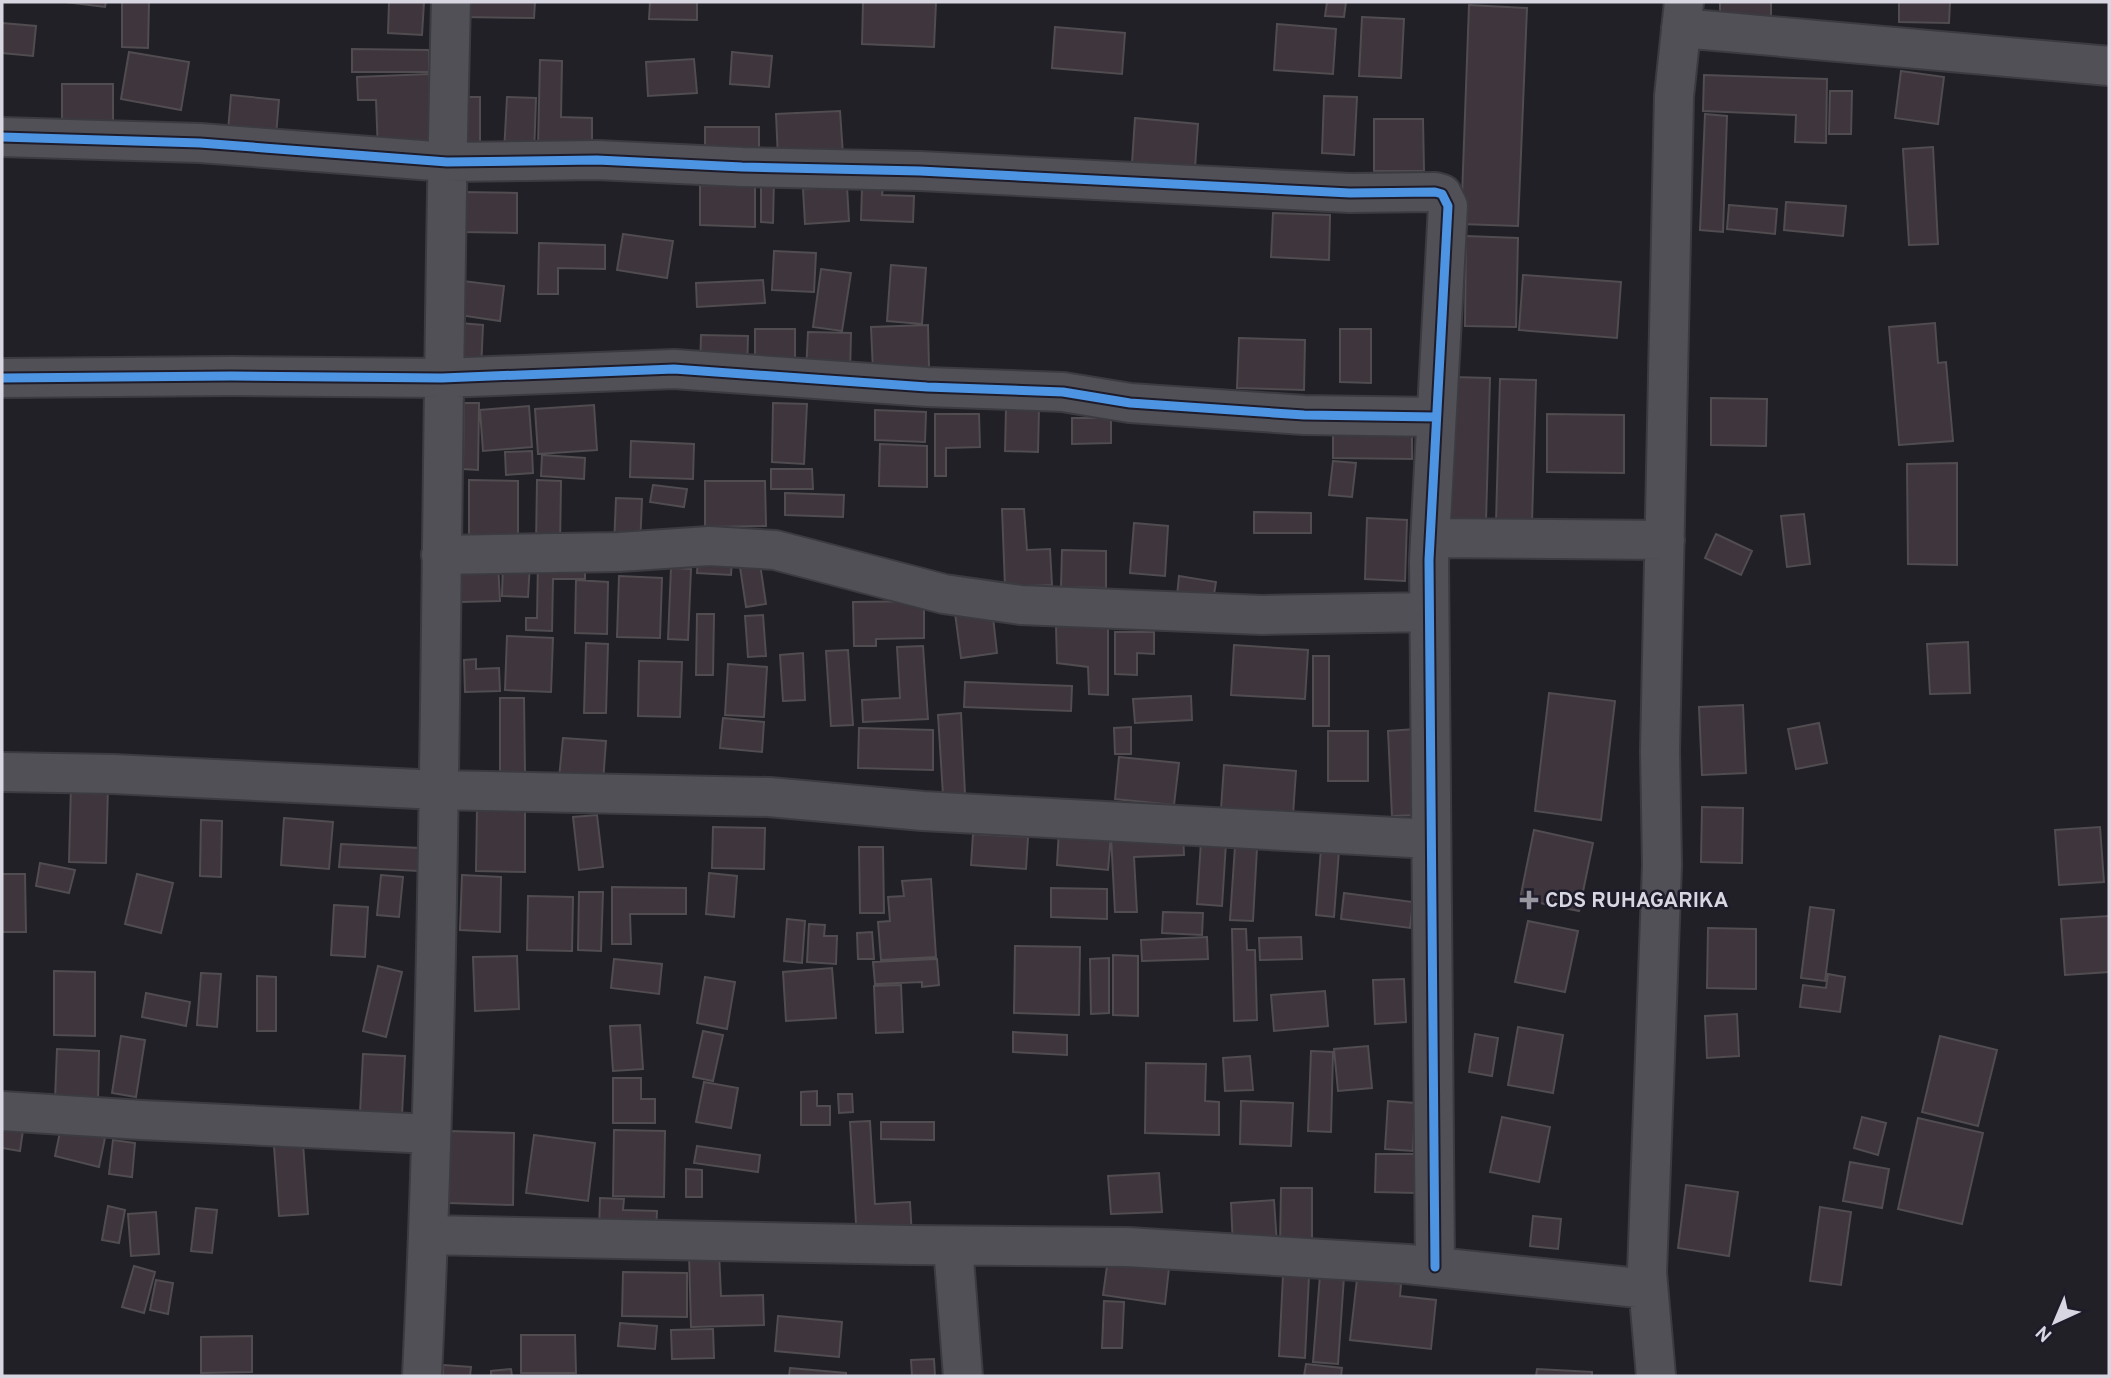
<svg xmlns="http://www.w3.org/2000/svg" width="2111" height="1378" font-family="Overpass,sans-serif">
<style>
.building{fill:#3f353d;stroke:#504c50;stroke-width:2}
.lines{fill:none;stroke-linecap:round;stroke-linejoin:round}
.street-casing{stroke:#3b3b41;stroke-width:42}
.street{stroke:#515056;stroke-width:38}
.cycleway-casing{stroke:#1e1c2a;stroke-width:13}
.cycleway{stroke:#4d94e3;stroke-width:9}
.poi-dot{fill:#9897a0;stroke:#1e1c2a;stroke-width:2.5}
.labels{text-anchor:middle;stroke-width:5;stroke-linejoin:round;paint-order:stroke}
.poi-label{font-size:21px;font-weight:bold;fill:#d8d7e1;stroke:#1e1c2a;text-anchor:start}
</style>
<rect width="100%" height="100%" fill="#202026"/>
<path class="building" d="M65,2H106L105,7Z
M122,2H149L148,48L122,47Z
M389,2H424L422,35L388,33Z
M463,2H535L534,18L463,17Z
M650,2H697V20L649,19Z
M863,2H936L934,47L862,44Z
M1327,2H1346L1344,17L1325,16Z
M1720,2H1771V19H1720Z
M1899,2H1950L1949,23L1899,22Z
M1469,5L1527,8L1518,226L1461,224Z
M1362,17L1404,19L1401,78L1359,76Z
M2,23L36,26L33,56L2,53Z
M1277,24L1336,29L1333,74L1274,70Z
M1055,27L1125,33L1122,74L1052,68Z
M352,49L429,50V72H352Z
M129,52L189,62L181,110L121,99Z
M732,52L772,56L769,87L730,84Z
M694,59L697,93L648,96L646,62Z
M540,60L562,61L561,117L592,118V148L538,147Z
M1901,71L1944,77L1938,124L1895,118Z
M429,74L432,150L378,152L376,100H358L357,77Z
M1704,75L1827,79L1826,143L1795,142L1796,115L1703,111Z
M62,84H113V123H62Z
M1830,91H1852L1851,134H1829Z
M231,95L279,100L276,136L228,131Z
M1324,96L1357,97L1354,155L1322,153Z
M452,97H480V148H451Z
M507,97L536,98L534,155L504,153Z
M840,111L843,155L778,158L776,114Z
M1705,114L1727,116L1723,232L1700,230Z
M1135,118L1198,124L1195,168L1132,163Z
M1374,119H1423L1424,171H1374Z
M705,127H759V157L705,156Z
M1933,147L1938,244L1909,245L1903,149Z
M761,179H774L773,223L761,222Z
M700,185L755,186V227L700,225Z
M847,186L849,221L805,224L803,189Z
M862,188H883L882,195L914,196L913,222L861,220Z
M462,192L517,193V233L462,232Z
M1786,202L1846,206L1843,236L1784,230Z
M1729,205L1777,209L1775,234L1727,229Z
M1273,213L1330,215L1329,260L1271,257Z
M623,234L673,241L667,278L617,270Z
M1466,236L1518,238L1516,327L1465,326Z
M539,243L605,245V269L558,268V294H538Z
M774,251L816,253L814,292L772,290Z
M891,265L926,268L922,324L887,321Z
M821,269L851,273L842,331L813,327Z
M1523,275L1621,282L1617,338L1519,330Z
M763,280L765,303L697,307L696,283Z
M463,281L504,286L500,321L459,315Z
M460,323L483,325L481,370H458Z
M1935,323L1938,363L1946,362L1953,441L1899,445L1889,327Z
M928,325L929,368L873,371L871,327Z
M755,329H795V372H755Z
M1340,329H1371V383L1340,382Z
M808,332L851,333L850,374L806,372Z
M701,335L748,336L747,370H700Z
M1239,338L1305,340L1304,390L1237,388Z
M1452,377L1490,378L1486,522L1448,520Z
M1500,379L1536,380L1532,523L1496,522Z
M1711,398L1767,399L1766,446L1711,445Z
M464,403H479L478,470L463,469Z
M773,403L807,404L804,464L772,462Z
M594,405L597,450L538,454L535,409Z
M529,406L532,447L483,451L480,410Z
M1006,408H1039L1038,452L1005,451Z
M875,410L926,412L925,442L875,440Z
M935,414H979L980,447L946,448V476H935Z
M1547,414L1624,415V473L1547,472Z
M1072,418H1111V443L1072,444Z
M1333,427L1412,429V459L1333,458Z
M631,441L694,444L693,479L630,477Z
M880,444L927,446V487L879,486Z
M532,451L533,473L506,475L505,452Z
M542,455L585,458L584,479L541,476Z
M1333,461L1356,463L1352,497L1329,495Z
M1957,463V565L1908,564L1907,464Z
M771,469H812L813,489H771Z
M469,480L518,481V548H469Z
M537,480L561,481L560,546L536,545Z
M705,481H765L766,526L705,527Z
M653,485L687,489L684,507L650,502Z
M785,493L844,495L843,517L785,515Z
M616,498L642,499L640,547L614,546Z
M1002,509H1024L1027,550L1050,549L1052,585L1005,587Z
M1254,512L1311,513V533H1254Z
M1804,514L1810,564L1787,567L1781,516Z
M1367,518L1407,520L1405,581L1365,579Z
M1134,523L1168,526L1165,576L1130,573Z
M1716,534L1752,551L1741,575L1705,558Z
M1062,550L1106,551V588L1061,587Z
M698,557L732,559L731,575L697,573Z
M538,560L585,561V579H553L552,631L526,630V618H537Z
M498,562L500,601L461,602L459,564Z
M503,562L530,563L528,597L502,596Z
M760,564L766,604L746,607L740,567Z
M671,568L691,569L688,640L668,639Z
M619,576L662,578L660,638L617,637Z
M1179,576L1216,582L1213,601L1177,596Z
M576,580L608,582L607,634L575,633Z
M924,601V638L876,639V646H854L853,602Z
M992,608L997,653L961,658L955,613Z
M697,614H714L713,675H696Z
M763,615L766,656L748,657L745,616Z
M1056,626L1108,627V695L1089,694L1088,667L1057,663Z
M1115,632H1154V654L1137,653V675L1115,674Z
M507,636L553,638L551,692L505,690Z
M1968,642L1970,693L1930,694L1927,644Z
M586,643L608,644L606,713H584Z
M1234,645L1308,650L1305,699L1231,695Z
M923,646L928,719L863,722L862,700L900,698L897,647Z
M848,650L853,725L831,726L826,651Z
M803,653L805,700L783,701L780,655Z
M1313,656H1329V726H1313Z
M476,659V669L499,668L500,691L465,692L464,660Z
M639,661L682,662L680,717L638,716Z
M728,664L767,667L764,717L725,715Z
M965,682L1072,686L1071,711L964,707Z
M1549,693L1615,701L1601,820L1535,811Z
M1191,696L1192,720L1135,723L1133,699Z
M500,698H524L525,773H500Z
M1743,705L1746,773L1702,775L1699,707Z
M961,713L965,794L943,795L938,715Z
M723,718L764,722L762,752L720,748Z
M1819,723L1827,763L1796,769L1788,729Z
M1131,727V754H1115L1114,728Z
M859,728L933,730V770L858,768Z
M1415,729L1419,815L1392,816L1388,731Z
M1328,731H1368V781H1328Z
M563,738L606,741L603,782L559,778Z
M1119,757L1179,763L1174,805L1115,799Z
M1224,765L1296,771L1293,815L1221,809Z
M71,785L108,786L106,863L69,862Z
M1702,807L1743,808L1742,863L1701,862Z
M477,808L525,809V872L476,871Z
M597,815L603,867L579,870L573,817Z
M284,818L333,822L329,869L281,865Z
M201,820L222,821L221,877L200,876Z
M713,827L765,828L764,869L712,868Z
M2100,827L2104,882L2059,885L2055,830Z
M1059,829L1111,834L1108,870L1057,865Z
M1534,830L1593,843L1579,911L1520,899Z
M1183,832L1184,855L1134,857L1137,912H1115L1111,836Z
M973,834L1028,837L1026,869L971,865Z
M1201,841L1226,843L1222,906L1197,904Z
M341,844L420,848L419,871L339,867Z
M1235,846L1257,848L1253,921L1230,920Z
M859,847H883L884,913H860Z
M1321,848L1339,850L1334,917L1316,915Z
M40,863L75,870L69,893L36,886Z
M709,873L737,876L734,917L706,914Z
M2,874H25L26,932H2Z
M137,874L173,883L161,933L125,924Z
M381,875L403,877L399,917L377,915Z
M462,875L501,877L500,932L460,930Z
M931,879L936,957L881,960L878,922L890,921L888,897L904,896L902,881Z
M612,887L686,888V914H630L631,944H612Z
M1051,888L1107,889V919L1051,917Z
M579,892H603L601,951L578,950Z
M1344,893L1413,902L1410,928L1341,919Z
M528,896L573,897L572,951L527,950Z
M334,905L368,907L365,957L331,955Z
M1810,907L1834,910L1825,981L1801,978Z
M1163,912L1203,913L1202,935L1162,933Z
M2109,916V972L2065,975L2061,919Z
M787,919L805,921L802,963L784,961Z
M1528,921L1578,931L1565,992L1515,982Z
M809,924L825,925L824,936H837L836,964L807,962Z
M1708,928L1756,929V989L1707,988Z
M1232,929H1246L1247,950H1255L1257,1020L1234,1021Z
M872,932L874,959H858L857,933Z
M1207,937L1208,959L1142,961L1141,940Z
M1301,937L1302,959L1260,960L1259,938Z
M1015,946L1080,947L1079,1015L1014,1013Z
M1113,955L1138,956V1016L1113,1015Z
M517,956L519,1009L475,1011L473,957Z
M1109,958V1013L1091,1014L1090,959Z
M614,959L662,964L659,994L611,988Z
M937,959L939,985L922,987V982L875,984L873,962Z
M378,966L402,972L386,1037L363,1031Z
M832,968L836,1018L786,1021L783,972Z
M54,971L95,972V1036L54,1035Z
M201,973L221,974L217,1027L197,1025Z
M1828,974L1845,977L1840,1012L1800,1007L1803,985L1826,988Z
M257,976L276,977V1031H257Z
M705,977L735,982L727,1029L697,1023Z
M1404,979L1406,1022L1375,1024L1373,980Z
M901,985L903,1032L876,1033L874,986Z
M1325,991L1328,1026L1274,1031L1271,995Z
M146,993L190,1002L186,1026L142,1017Z
M1737,1014L1739,1056L1707,1058L1705,1016Z
M640,1025L643,1069L613,1071L610,1026Z
M1518,1027L1563,1035L1553,1093L1508,1085Z
M703,1031L723,1035L713,1081L693,1077Z
M1013,1032L1067,1035V1055L1013,1052Z
M1475,1034L1498,1038L1492,1076L1469,1072Z
M121,1036L145,1040L136,1097L112,1093Z
M1940,1036L1997,1050L1978,1126L1922,1112Z
M1368,1046L1372,1088L1338,1091L1334,1049Z
M57,1049L99,1051L98,1101L55,1099Z
M1311,1051L1333,1052L1331,1132L1308,1131Z
M363,1054L405,1056L402,1115L360,1113Z
M1250,1056L1253,1090L1225,1091L1223,1058Z
M1146,1063L1206,1064L1205,1101L1219,1102V1135L1145,1133Z
M613,1078H641V1099H655V1123H613Z
M704,1082L738,1088L731,1128L696,1122Z
M817,1091V1106H830V1125H801V1092Z
M838,1094H852L853,1112L839,1113Z
M1241,1101L1293,1103L1291,1146L1240,1144Z
M1388,1101L1415,1103L1413,1151L1385,1149Z
M1502,1117L1550,1127L1539,1182L1490,1172Z
M1862,1117L1886,1123L1878,1155L1854,1148Z
M1918,1118L1983,1133L1962,1224L1898,1209Z
M870,1121L875,1204L910,1202L912,1237L857,1240L850,1122Z
M881,1122H934V1140L881,1139Z
M2,1126L23,1130L20,1151L2,1148Z
M61,1127L105,1138L99,1167L55,1156Z
M614,1130L665,1131L664,1197L613,1196Z
M450,1131L514,1133L513,1205L449,1203Z
M534,1135L595,1143L588,1201L526,1193Z
M113,1140L135,1143L132,1177L109,1174Z
M303,1143L308,1214L279,1216L274,1146Z
M697,1146L760,1155L758,1172L694,1163Z
M1376,1154H1417L1416,1193L1375,1192Z
M1850,1162L1889,1169L1882,1208L1843,1201Z
M686,1169L702,1170V1197H686Z
M1159,1173L1162,1212L1111,1214L1108,1176Z
M1686,1185L1738,1192L1729,1256L1678,1248Z
M1281,1188H1312V1247H1280Z
M600,1198L624,1199L623,1210L657,1211L656,1234L599,1232Z
M1274,1200L1277,1245L1233,1247L1231,1203Z
M108,1206L125,1210L119,1243L102,1240Z
M1820,1207L1851,1212L1841,1285L1810,1281Z
M196,1208L217,1210L212,1253L191,1251Z
M156,1212L159,1254L131,1256L128,1214Z
M1533,1216L1561,1219L1558,1249L1530,1246Z
M719,1252L721,1296L763,1295L764,1325L691,1327L689,1253Z
M1108,1259L1169,1268L1165,1304L1103,1295Z
M134,1266L155,1272L144,1313L122,1307Z
M623,1272L687,1273V1317L622,1316Z
M1283,1275L1309,1276L1305,1358L1279,1356Z
M1320,1275L1344,1277L1338,1364L1313,1362Z
M1357,1279L1401,1284L1400,1296L1436,1300L1431,1349L1350,1340Z
M156,1280L173,1283L168,1314L150,1310Z
M1104,1301L1124,1302L1122,1348H1102Z
M778,1316L842,1322L839,1357L775,1351Z
M620,1323L657,1326L655,1349L618,1346Z
M713,1329L714,1358L672,1359L671,1330Z
M521,1335H575L576,1373H521Z
M252,1336V1372L201,1373V1337Z
M934,1359L935,1376H912L911,1360Z
M1306,1364L1342,1368L1341,1376H1304Z
M443,1365L471,1367L470,1376H443Z
M790,1368L846,1373V1376H789Z
M511,1369L512,1376H491V1371Z
M1537,1369L1592,1372V1376H1536Z"/>
<g class="lines">
<defs>
<path id="street" d="M1681,28L2109,66
M2,137L200,143L447,162L597,160L742,167L920,171L1350,193L1435,192L1442,194L1448,206L1429,560L1435,1267
M2,378L231,376L442,378L674,369L927,387L1063,392L1130,403L1304,415L1436,417
M1430,538L1665,540
M441,555L619,552L709,546L775,550L944,594L1021,605L1262,615L1429,612
M2,772L113,774L438,790L769,797L923,811L1431,839
M2,1111L142,1120L431,1134
M429,1235L910,1245L1127,1247L1407,1264L1648,1289
M953,1246L963,1376
M422,1376C444,919 439,460 451,2
M1656,1376L1647,1273L1662,865L1660,751L1674,96L1684,2"/>
</defs>
<use href="#street" class="street-casing"/>
<use href="#street" class="street"/>
<defs>
<path id="cycleway" d="M2,137L200,143L447,162L597,160L742,167L920,171L1350,193L1435,192L1442,194L1448,206L1429,560L1435,1267
M2,378L231,376L442,378L674,369L927,387L1063,392L1130,403L1304,415L1436,417"/>
</defs>
<use href="#cycleway" class="cycleway-casing"/>
<use href="#cycleway" class="cycleway"/>
</g>
<path class="poi-dot" d="M1525.5 889.5h7v7h7v7h-7v7h-7v-7h-7v-7h7z"/>
<g class="labels">
<g class="poi-label">
<text x="1545" y="907">CDS RUHAGARIKA</text>
</g>
</g>
<rect width="2111" height="1378" fill="none" stroke="#d8d7e1" stroke-width="7"/>
<g transform="translate(2055 1322) rotate(224)" stroke="#1e1c2a" stroke-width="5" paint-order="stroke">
<path d="M0-5L12 26L0 18L-12 26Z" fill="#d8d7e1"/>
<text y="-10" font-size="19" font-weight="bold" text-anchor="middle" fill="#d8d7e1">N</text>
</g>
</svg>
